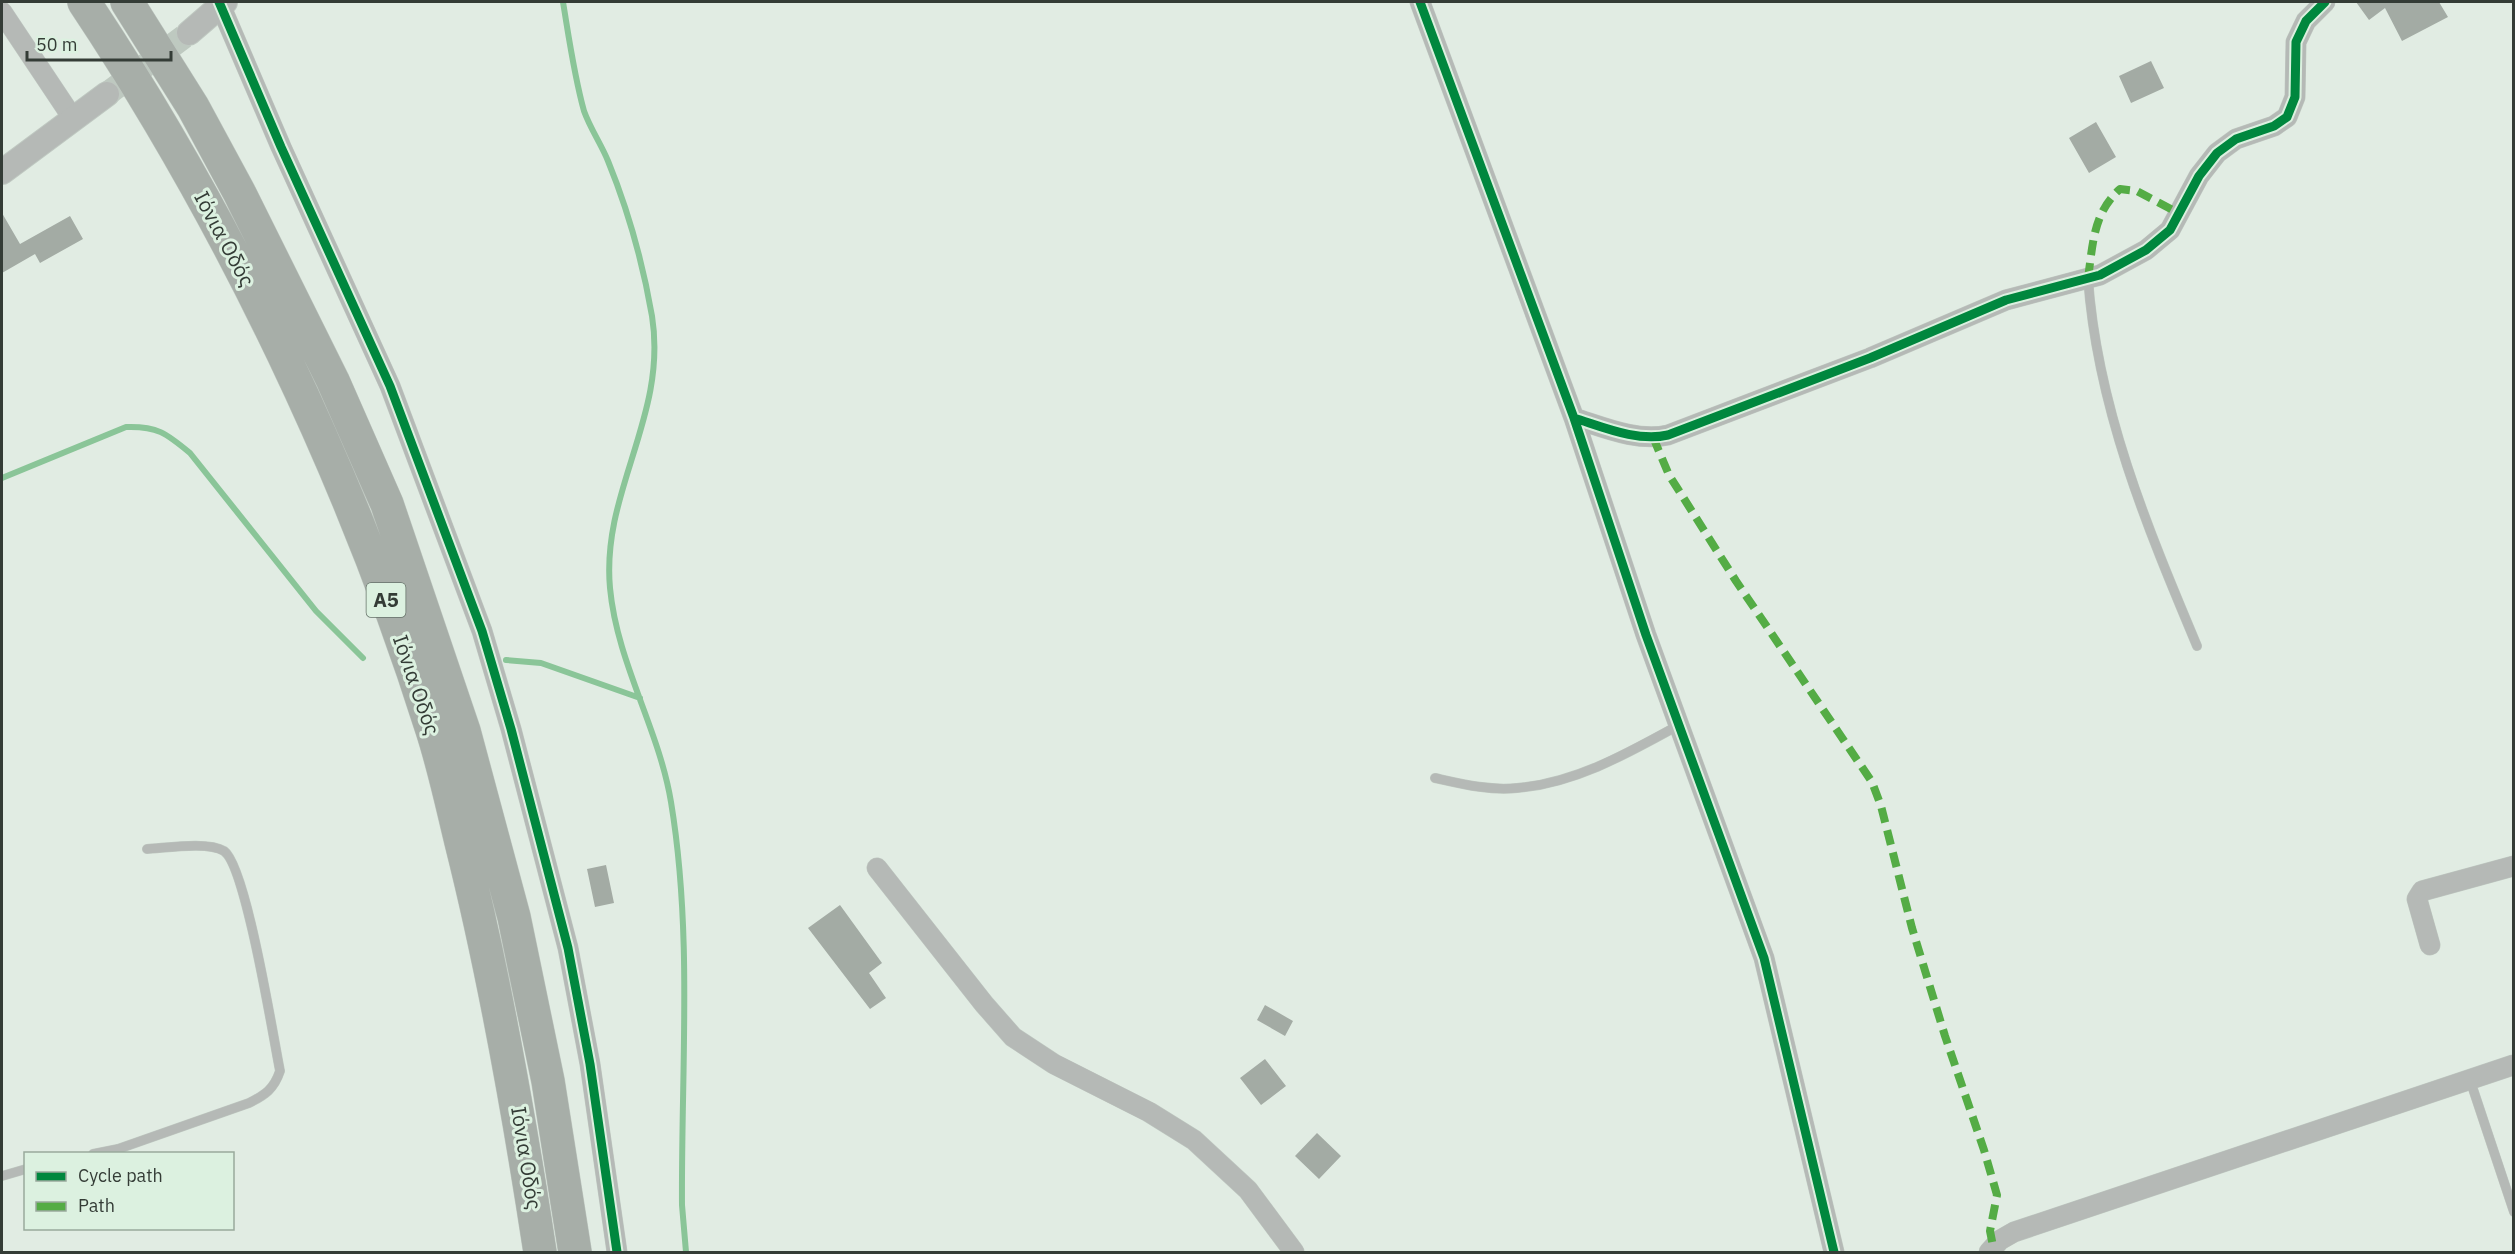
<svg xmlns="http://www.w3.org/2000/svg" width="2515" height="1254" font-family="'IBM Plex Sans',sans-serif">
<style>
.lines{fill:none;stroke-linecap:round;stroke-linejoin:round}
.stream{stroke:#8ac598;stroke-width:6}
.building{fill:#a3aba4}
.tertiary-tunnel{stroke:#bec9c0;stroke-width:24;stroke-dasharray:24 12;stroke-linecap:butt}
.service-casing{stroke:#bfc8c1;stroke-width:10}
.minor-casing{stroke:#bfc8c1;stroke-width:21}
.tertiary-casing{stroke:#bfc8c1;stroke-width:26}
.motorway-casing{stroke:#bfc8c1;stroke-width:34}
.service{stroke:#b5b9b6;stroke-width:9}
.minor{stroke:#b5b9b6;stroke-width:20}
.tertiary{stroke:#b5b9b6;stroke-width:24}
.motorway{stroke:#a7aea8;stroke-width:33}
.quiet{stroke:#54ac45;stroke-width:8;stroke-dasharray:15 8;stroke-linecap:butt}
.cycleway-casing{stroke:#dcf1e0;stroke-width:13}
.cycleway{stroke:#00873e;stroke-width:9}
.labels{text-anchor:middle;stroke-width:6;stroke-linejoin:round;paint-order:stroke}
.shield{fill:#dcf1e0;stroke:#667269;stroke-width:1.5}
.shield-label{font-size:20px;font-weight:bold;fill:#343c36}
.street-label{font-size:21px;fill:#343c36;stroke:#dcf1e0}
</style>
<rect width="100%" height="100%" fill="#e1ece3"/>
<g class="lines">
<path class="stream" d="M563,2C569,38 574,75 584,111C590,128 601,144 608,161C628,210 643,264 652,316C668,416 601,491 610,588C617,663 659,729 671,802C693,935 681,1071 682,1205L686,1252
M2,478L126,427C157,426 166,433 190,453L316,611L363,658
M506,660L541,663L640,698"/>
</g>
<path class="building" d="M2356,2H2439L2448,17L2402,41L2385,8L2369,20Z
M2151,61L2164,88L2131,103L2119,76Z
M2096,122L2116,157L2089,173L2069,138Z
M2,213L20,244L70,216L83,239L40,263L35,254L2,273Z
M606,865L614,903L595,907L587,869Z
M840,905L882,963L869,973L886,998L870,1009L808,928Z
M1265,1005L1293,1021L1285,1036L1257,1020Z
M1265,1059L1286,1086L1261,1105L1240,1078Z
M1317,1133L1341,1156L1319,1179L1295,1156Z"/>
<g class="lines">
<path class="tertiary-tunnel" d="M107,94L189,33"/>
<defs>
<path id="service" d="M2088,278C2097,407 2147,527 2197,646
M1435,778C1462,784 1490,791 1517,788C1576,783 1628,753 1679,725
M2470,1080L2514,1212
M93,1154L118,1149L249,1103C265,1095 274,1089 280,1071C273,1036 246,866 224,851C208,841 166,848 147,849
M2,1176L26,1169"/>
<path id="minor" d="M219,2L281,147L390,386L482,631L511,729L568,948L590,1064L617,1252
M1420,2L1574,418L1646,635L1764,958L1834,1252
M2,12L74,120
M1574,418C1603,427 1637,442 1668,435L1870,358L2006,300L2100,275L2146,250L2170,230L2199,176L2217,153L2236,139L2274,126L2287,117L2295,97L2296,42L2306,21L2325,2
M877,868L984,1004L1013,1037L1054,1064L1149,1112L1194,1140L1248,1190L1294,1252
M2430,945L2417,899L2422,891L2514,866
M1989,1252L2000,1240L2014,1232L2513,1065"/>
<path id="tertiary" d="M189,33L225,2
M2,172L107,94"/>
<path id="motorway" d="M84,2C230,221 353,479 432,730C444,767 452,805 461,842C495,977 519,1114 540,1252
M127,2L193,107L239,192L333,381L387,504L464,731L514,917L548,1081L575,1252"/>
</defs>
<use href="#service" class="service-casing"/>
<use href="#minor" class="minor-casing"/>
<use href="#tertiary" class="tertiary-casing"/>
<use href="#motorway" class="motorway-casing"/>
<use href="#service" class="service"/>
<use href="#minor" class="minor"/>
<use href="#tertiary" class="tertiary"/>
<use href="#motorway" class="motorway"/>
<path class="quiet" d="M2088,278C2093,244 2093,213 2120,189L2137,191L2180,214
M1653,437L1669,475L1736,581L1872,782L1881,806L1912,928L1945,1036L1984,1150L1997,1195L1990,1231L1993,1246"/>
<defs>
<path id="cycleway" d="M219,2L281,147L390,386L482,631L511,729L568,948L590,1064L617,1252
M1420,2L1574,418L1646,635L1764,958L1834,1252
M1574,418C1603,427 1637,442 1668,435L1870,358L2006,300L2100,275L2146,250L2170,230L2199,176L2217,153L2236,139L2274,126L2287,117L2295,97L2296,42L2306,21L2325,2"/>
</defs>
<use href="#cycleway" class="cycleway-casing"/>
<use href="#cycleway" class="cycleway"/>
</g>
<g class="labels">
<rect class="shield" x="366.5" y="583" width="39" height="34" rx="4.5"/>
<g class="shield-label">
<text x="386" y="607">Α5</text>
</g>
<g class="street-label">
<text transform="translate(224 239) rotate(62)" y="7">Ιόνια Οδός</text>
<text transform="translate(416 685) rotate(71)" y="7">Ιόνια Οδός</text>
<text transform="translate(526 1158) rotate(81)" y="7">Ιόνια Οδός</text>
</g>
</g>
<rect width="2515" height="1254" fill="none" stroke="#343c36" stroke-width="6"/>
<rect x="24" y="1152" width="210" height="78" fill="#dcf1e0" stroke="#99a99c" stroke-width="1.5"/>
<rect x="36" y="1172" width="30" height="9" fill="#00873e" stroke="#99a99c" stroke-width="1.5"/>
<text x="78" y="1182" font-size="18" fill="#343c36">Cycle path</text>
<rect x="36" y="1202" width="30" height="9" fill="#54ac45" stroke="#99a99c" stroke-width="1.5"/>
<text x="78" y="1212" font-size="18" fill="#343c36">Path</text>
<path d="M27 51v9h144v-9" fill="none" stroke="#343c36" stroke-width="3"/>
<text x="36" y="51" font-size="18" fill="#343c36" stroke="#dcf1e0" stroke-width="4.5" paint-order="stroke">50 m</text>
</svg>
